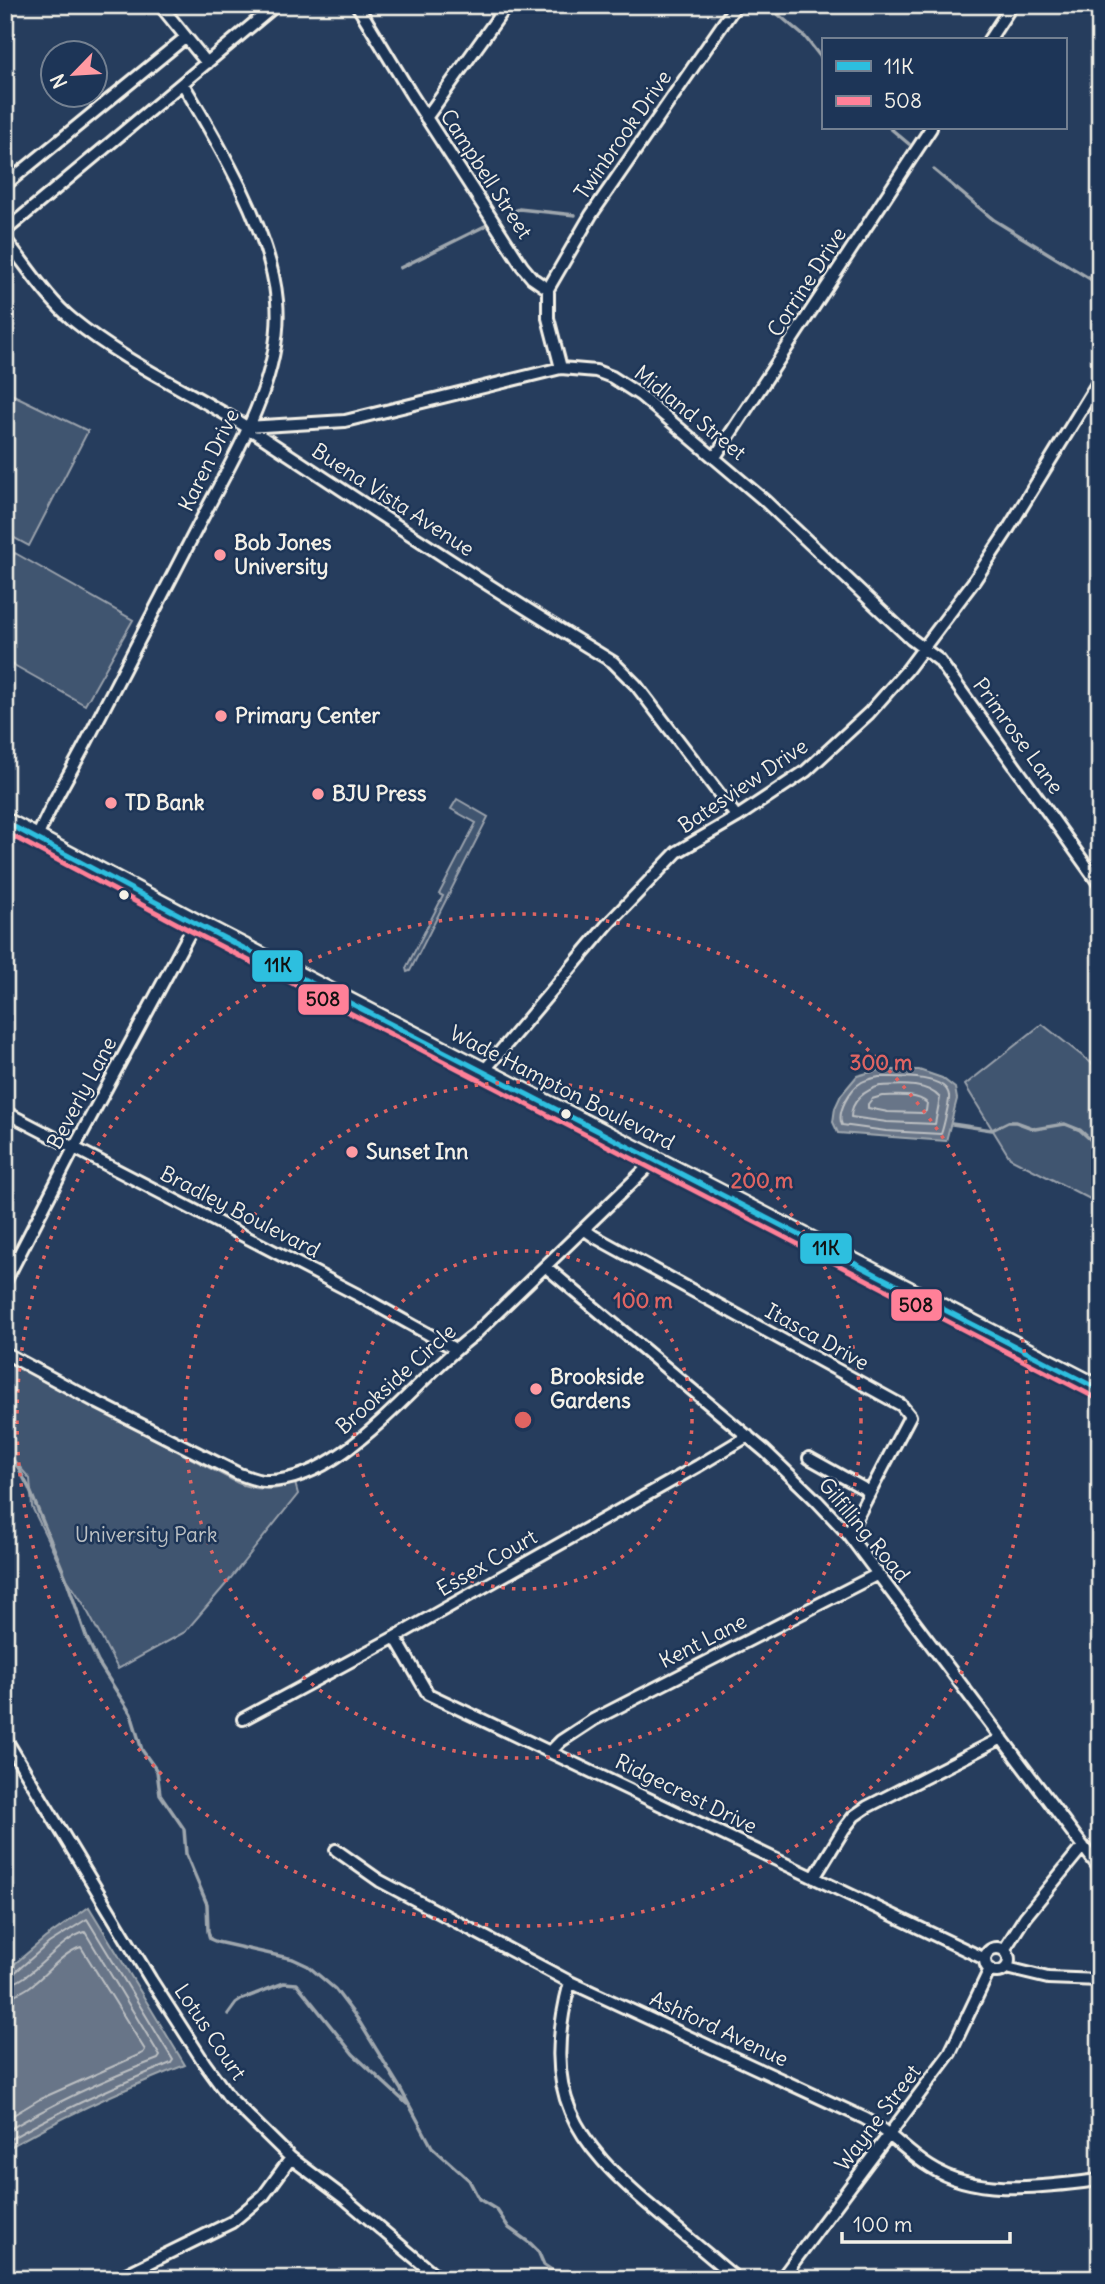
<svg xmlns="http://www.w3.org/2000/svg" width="1105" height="2284" font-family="Delius,sans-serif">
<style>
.green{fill:#40546f;stroke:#9aa2ac;stroke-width:2}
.water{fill:#677588;stroke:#9fa7ae;stroke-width:2}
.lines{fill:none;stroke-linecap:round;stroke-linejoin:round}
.shore{stroke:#bcbfc2;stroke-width:2}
.stream{stroke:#9fa7ae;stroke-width:3.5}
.minor-casing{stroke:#f4f1e8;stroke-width:16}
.primary-casing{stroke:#f4f1e8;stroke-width:23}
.minor{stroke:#1d3557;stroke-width:10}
.primary{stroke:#1d3557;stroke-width:18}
.bus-1-casing{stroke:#1d3557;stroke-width:10}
.bus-2-casing{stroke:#1d3557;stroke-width:10}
.bus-1{stroke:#2dbfdf;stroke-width:5}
.bus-2{stroke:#ff8098;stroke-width:5}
.ring{fill:none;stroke:#df6462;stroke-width:3.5;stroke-dasharray:3.5 7}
.poi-dot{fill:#ff9aa2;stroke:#1d3557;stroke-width:2.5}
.bus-dot{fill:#f4f1e8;stroke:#1d3557;stroke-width:2.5}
.labels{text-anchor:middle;stroke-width:5;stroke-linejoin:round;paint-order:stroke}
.street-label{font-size:21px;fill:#f4f1e8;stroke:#1d3557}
.poi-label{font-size:21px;font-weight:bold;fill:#f4f1e8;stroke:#1d3557;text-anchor:start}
.park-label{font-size:21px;fill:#bec2c4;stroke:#1d3557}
.centre{fill:#df6462;stroke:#1d3557;stroke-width:3.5}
.ring-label{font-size:21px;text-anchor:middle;font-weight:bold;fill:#df6462;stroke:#1d3557;stroke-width:5;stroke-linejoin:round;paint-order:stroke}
.line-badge{stroke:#1d3557;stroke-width:2.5}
.pale-badge-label{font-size:19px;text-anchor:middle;font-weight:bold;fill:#111}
</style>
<rect width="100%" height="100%" fill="#263d5d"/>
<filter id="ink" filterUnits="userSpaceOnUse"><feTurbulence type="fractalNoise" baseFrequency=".0143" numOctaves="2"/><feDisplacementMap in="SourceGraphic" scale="14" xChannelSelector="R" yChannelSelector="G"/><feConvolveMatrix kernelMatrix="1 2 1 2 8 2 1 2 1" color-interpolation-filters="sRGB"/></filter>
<g filter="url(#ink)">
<path class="green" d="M5,391L88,431L29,546L5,533Z
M15,553L133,620L85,705L5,660V571Z
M457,799L488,817L410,971L407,972L406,968L443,896L439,894L476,823L451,809Z
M1042,1024L1100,1070V1204L1010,1158L965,1085Z
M5,1360L238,1483C257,1491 276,1491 295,1483L298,1494L226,1584L185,1632L118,1669L83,1603L65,1576L32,1507L30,1479L12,1458L5,1447Z"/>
<path class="water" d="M878,1070H919L942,1078L955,1088L957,1099L946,1141L838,1133L833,1122L835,1108L841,1095L857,1076Z
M89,1907L185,2065C123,2089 63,2116 5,2150V1972L45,1938Z"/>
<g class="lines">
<path class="shore" d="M879,1077C894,1077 947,1074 949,1096C950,1100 943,1129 941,1134L886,1131L842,1125C836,1112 850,1089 862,1082C867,1079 874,1078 879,1077Z
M880,1086C899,1085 927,1082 940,1098L935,1124L887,1122L851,1117C851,1101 865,1090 880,1086Z
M882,1096C897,1096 916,1093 927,1103L926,1111L923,1113L888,1112L868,1108V1104L872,1099Z
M5,1977L12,1975L49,1943L87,1919L173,2060L171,2063C114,2086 59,2111 5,2142
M5,1985C30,1984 58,1939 85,1932L160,2056L158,2059C105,2079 54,2103 5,2132
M5,1996C36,1995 53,1956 81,1947L145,2050L143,2053L40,2099L5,2120"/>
<path class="stream" d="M767,5L805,37L823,60
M890,128L909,144
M934,170L994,220L1100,285
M509,213L519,209L575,215
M400,268L485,226
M952,1124L992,1130L1008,1122H1016L1035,1129L1065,1124L1080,1130L1092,1141L1100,1139
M5,1454L18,1467L29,1488L66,1578L86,1636L98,1662L131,1714L142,1750L157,1771L160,1794L184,1829L186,1854L207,1904L208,1931L210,1939L217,1942L293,1959L308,1966L335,1989L357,2018L400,2088L432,2147L469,2180L479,2199L497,2210L509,2228L531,2244L538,2251L544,2265L565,2279
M228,2014L236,2003L242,1999L284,1983L297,1984L353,2054L407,2104"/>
<defs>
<path id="minor" d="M160,5L207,63
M357,5L411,94L522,266L532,278L548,289V318L561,368
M989,40L1012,5
M426,118L507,5
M5,185L186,37
M5,231L276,5
M5,239C27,266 47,299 73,320C127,364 192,392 250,429C370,508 490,588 613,662L636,685L737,817
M548,289L591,215L736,5
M247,427L345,421L561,368L596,371L612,377L640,395L764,500L911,639L939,660L1100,885
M715,457L931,128
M37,838C51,803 73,769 90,735C126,666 161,597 197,528C231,461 284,379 277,301C271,231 219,144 183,84
M483,1072L608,924L677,852L737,817L806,771L869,713L907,670L974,581L1007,531L1100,379
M5,1112L358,1295L455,1349
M585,1230L595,1237L901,1405L910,1416L848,1534
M546,1267L765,1451L817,1501L848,1534L878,1574L1100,1869
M5,1282L74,1148L195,923
M5,1353L98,1403L239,1474C248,1477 257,1481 265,1481C343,1484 416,1377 474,1335L654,1161
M809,1458L870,1492
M395,1637L428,1694L985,1959
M243,1719L395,1637L698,1466L748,1436
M5,1738L151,1980L205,2064L229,2097L291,2158L343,2197L440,2279
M551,1751L561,1741L593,1720L878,1574
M336,1850L380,1881L570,1982L864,2118C889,2131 906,2152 930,2167C978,2198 1045,2186 1100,2180
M814,1878L844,1829L854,1816L867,1807L1002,1738
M985 1960a12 12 0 1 1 24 0a12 12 0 1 1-24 0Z
M1004,1950L1025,1917L1083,1846
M1007,1968L1048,1978L1100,1980
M570,1982C541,2093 572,2140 655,2210C682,2233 710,2256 737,2279
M116,2279L232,2222L264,2195L291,2158
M781,2279L950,2053L990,1969"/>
<path id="primary" d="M5,822L195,923L1100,1390"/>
</defs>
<use href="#minor" class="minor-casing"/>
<use href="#primary" class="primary-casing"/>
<use href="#minor" class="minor"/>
<use href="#primary" class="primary"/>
<defs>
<path id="bus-1" d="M5,822L195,923L1100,1390"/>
<path id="bus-2" d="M5,832L191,931L1096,1398"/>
</defs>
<use href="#bus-1" class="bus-1-casing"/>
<use href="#bus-2" class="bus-2-casing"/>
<use href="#bus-1" class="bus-1"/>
<use href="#bus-2" class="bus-2"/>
</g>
</g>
<g class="ring">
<circle cx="523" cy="1420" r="169"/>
<circle cx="523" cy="1420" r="338"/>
<circle cx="523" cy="1420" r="506"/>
</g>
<g class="poi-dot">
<circle cx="220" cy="555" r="7"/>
<circle cx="221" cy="716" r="7"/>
<circle cx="318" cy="794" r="7"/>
<circle cx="111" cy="803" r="7"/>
<circle cx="352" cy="1152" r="7"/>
<circle cx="536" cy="1389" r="7"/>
</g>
<g class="bus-dot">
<circle cx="124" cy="895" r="6"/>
<circle cx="566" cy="1114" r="6"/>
</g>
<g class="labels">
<g class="street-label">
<text transform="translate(623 135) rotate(-55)" y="7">Twinbrook Drive</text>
<text transform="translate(486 174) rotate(57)" y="7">Campbell Street</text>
<text transform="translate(807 282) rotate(-57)" y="7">Corrine Drive</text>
<text transform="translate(690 413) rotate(39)" y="7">Midland Street</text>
<text transform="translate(209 460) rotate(-64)" y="7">Karen Drive</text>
<text transform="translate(393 500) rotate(33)" y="7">Buena Vista Avenue</text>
<text transform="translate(1018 736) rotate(54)" y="7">Primrose Lane</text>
<text transform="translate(743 786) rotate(-34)" y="7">Batesview Drive</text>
<text transform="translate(562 1088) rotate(27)" y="7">Wade Hampton Boulevard</text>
<text transform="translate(82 1093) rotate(-62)" y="7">Beverly Lane</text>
<text transform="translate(240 1212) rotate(27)" y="7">Bradley Boulevard</text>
<text transform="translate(817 1337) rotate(29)" y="7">Itasca Drive</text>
<text transform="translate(396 1379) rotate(-42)" y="7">Brookside Circle</text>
<text transform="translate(864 1530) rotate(50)" y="7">Gilfilling Road</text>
<text transform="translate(487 1563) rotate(-30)" y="7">Essex Court</text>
<text transform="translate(703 1641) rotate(-27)" y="7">Kent Lane</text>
<text transform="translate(686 1794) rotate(26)" y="7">Ridgecrest Drive</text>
<text transform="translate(719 2029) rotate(25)" y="7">Ashford Avenue</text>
<text transform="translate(210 2032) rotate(56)" y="7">Lotus Court</text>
<text transform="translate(878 2118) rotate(-53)" y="7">Wayne Street</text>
</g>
<g class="poi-label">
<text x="234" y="550">Bob Jones<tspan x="234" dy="24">University</tspan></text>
<text x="235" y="723">Primary Center</text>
<text x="332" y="801">BJU Press</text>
<text x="125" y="810">TD Bank</text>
<text x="366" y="1159">Sunset Inn</text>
<text x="550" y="1384">Brookside<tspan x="550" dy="24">Gardens</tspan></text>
</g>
<g class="park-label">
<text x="146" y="1542">University Park</text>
</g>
</g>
<circle cx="523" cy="1420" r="10" class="centre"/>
<g class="ring-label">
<text x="881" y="1070">300 m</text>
<text x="762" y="1188">200 m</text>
<text x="643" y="1308">100 m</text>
</g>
<g class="line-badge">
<rect x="251" y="949" width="53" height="34" rx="7" fill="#2dbfdf"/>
<rect x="297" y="983" width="53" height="33" rx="7" fill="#ff8098"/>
<rect x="799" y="1232" width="54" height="33" rx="7" fill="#2dbfdf"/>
<rect x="890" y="1288" width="53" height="34" rx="7" fill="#ff8098"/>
</g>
<g class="pale-badge-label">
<text x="278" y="972">11K</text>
<text x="323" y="1006">508</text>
<text x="826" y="1255">11K</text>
<text x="916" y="1312">508</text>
</g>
<rect width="1105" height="2284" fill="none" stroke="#1d3557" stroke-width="28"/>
<rect x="14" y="14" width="1077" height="2256" fill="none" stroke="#f4f1e8" stroke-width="2.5" filter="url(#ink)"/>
<rect x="822" y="38" width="245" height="91" fill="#1d3557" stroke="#738091" stroke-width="2"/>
<rect x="836" y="61" width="35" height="10" fill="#2dbfdf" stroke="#738091" stroke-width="2"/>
<text x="884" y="74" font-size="21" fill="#f4f1e8">11K</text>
<rect x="836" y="96" width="35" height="10" fill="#ff8098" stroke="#738091" stroke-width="2"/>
<text x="884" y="108" font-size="21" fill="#f4f1e8">508</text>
<g transform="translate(74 74) rotate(245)"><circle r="33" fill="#1d3557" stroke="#738091" stroke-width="2"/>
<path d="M0-5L12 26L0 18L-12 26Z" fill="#ff9aa2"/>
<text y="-10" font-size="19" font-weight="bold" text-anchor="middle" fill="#f4f1e8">N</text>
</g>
<path d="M842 2232v10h168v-10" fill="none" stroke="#f4f1e8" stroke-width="3.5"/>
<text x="853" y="2232" font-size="21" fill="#f4f1e8" stroke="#1d3557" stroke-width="5" paint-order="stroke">100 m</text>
</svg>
